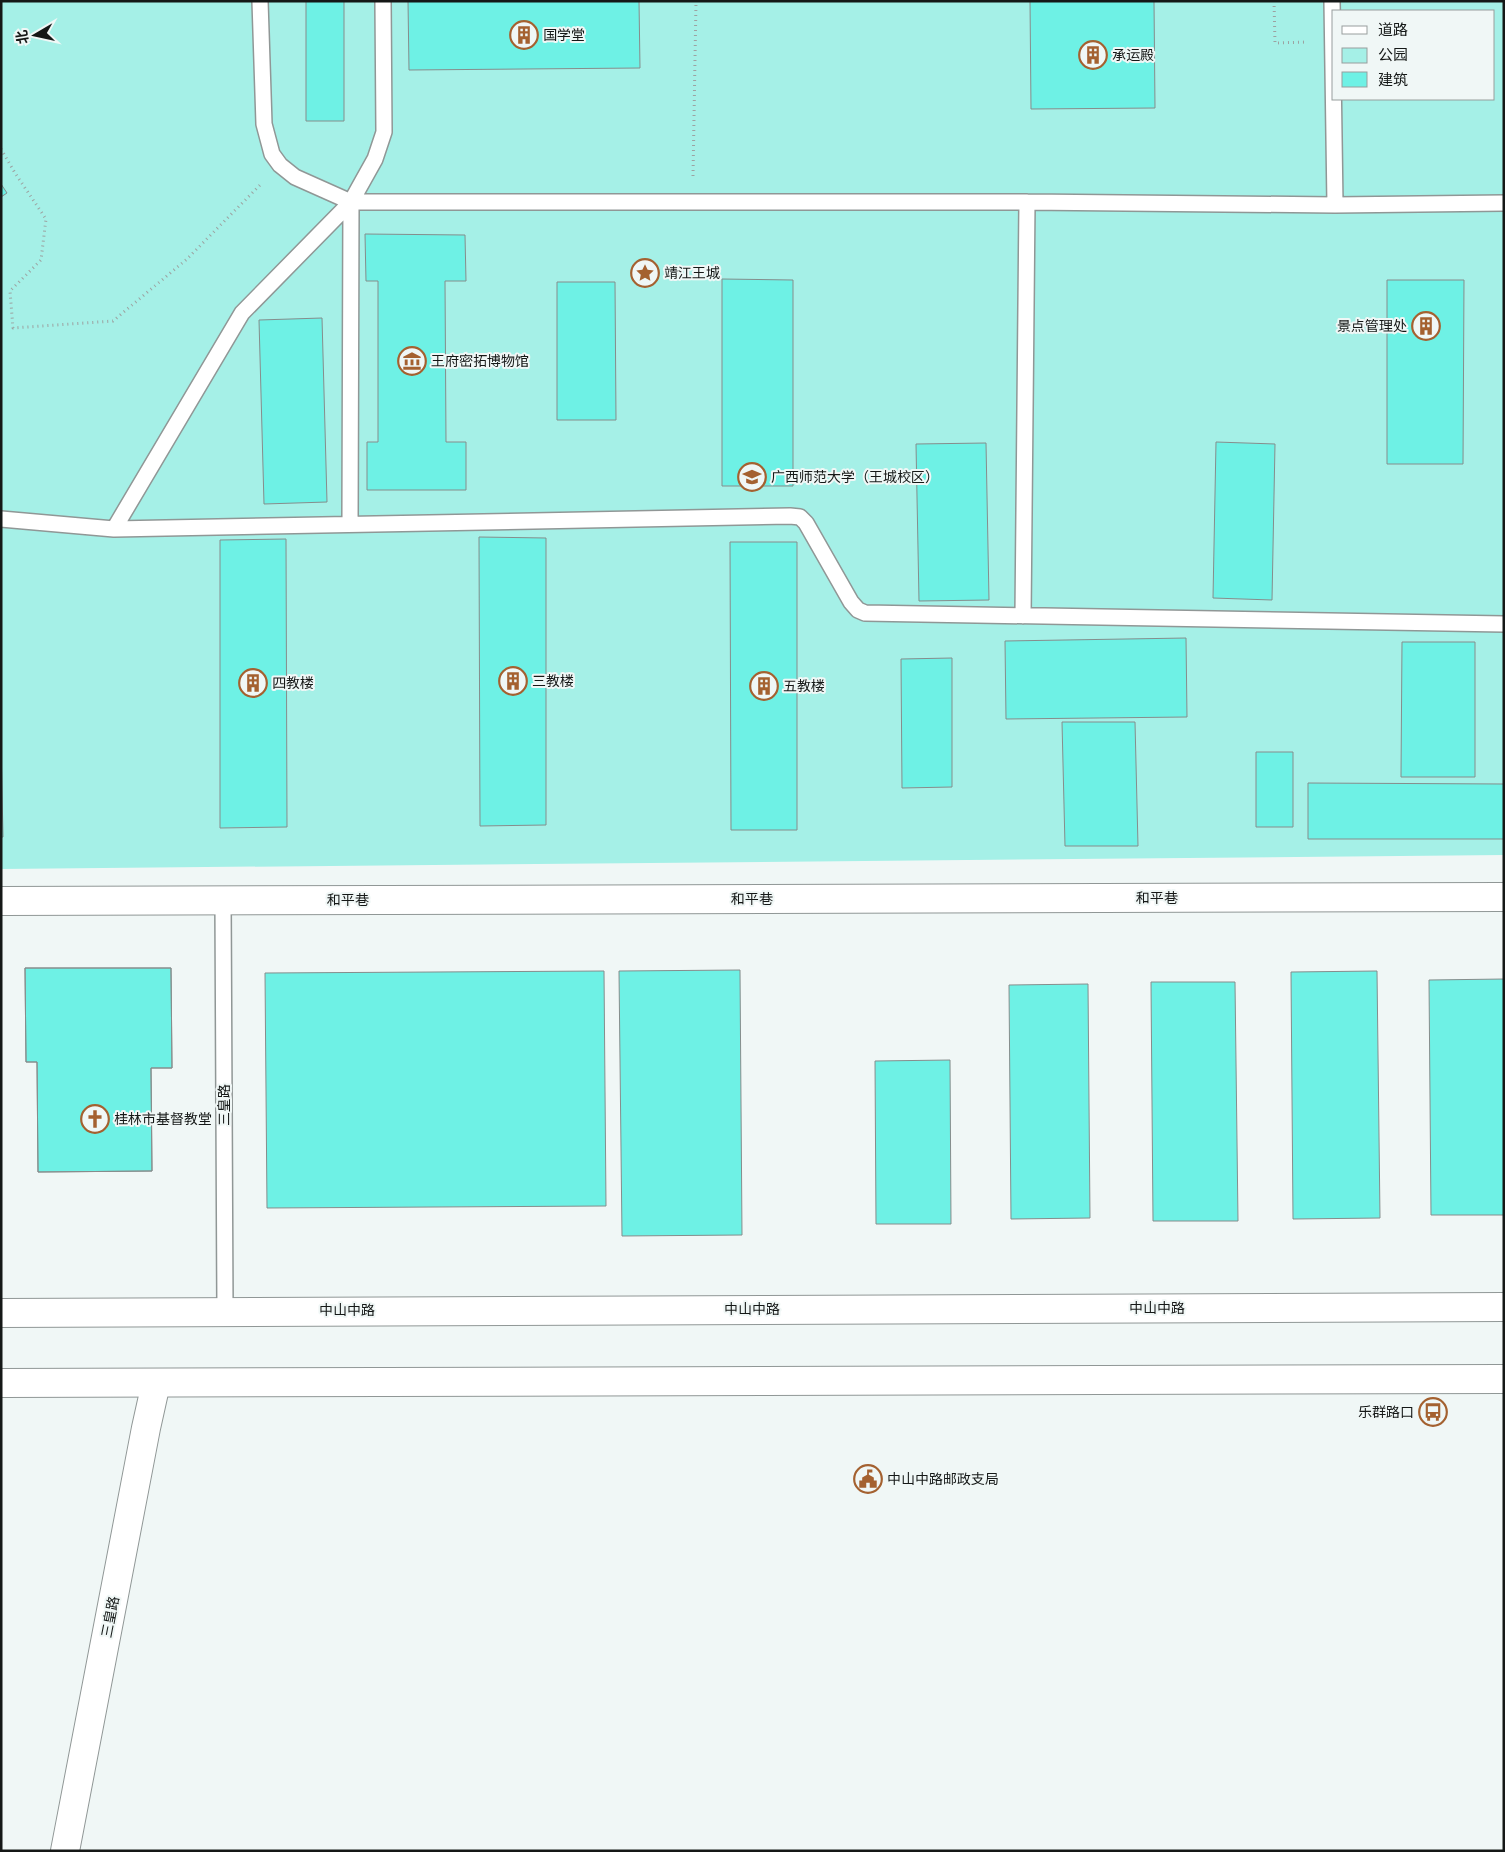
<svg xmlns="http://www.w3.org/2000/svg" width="1505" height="1852" font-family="Roboto,'Noto Sans SC',sans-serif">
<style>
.green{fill:#a5f0e7;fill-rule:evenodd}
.building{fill:#6ef1e5;stroke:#868d8c}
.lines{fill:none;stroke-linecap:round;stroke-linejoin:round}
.lane-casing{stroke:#909796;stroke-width:18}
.street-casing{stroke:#909796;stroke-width:30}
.secondary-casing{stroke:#909796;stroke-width:30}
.highway-casing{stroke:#909796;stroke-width:30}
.path{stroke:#9ca2a1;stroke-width:3;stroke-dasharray:1 4;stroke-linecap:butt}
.lane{stroke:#fff;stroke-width:15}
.street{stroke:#fff;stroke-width:28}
.secondary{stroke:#fff;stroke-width:28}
.highway{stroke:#fff;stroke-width:28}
.labels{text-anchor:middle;stroke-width:4;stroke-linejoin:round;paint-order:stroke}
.poi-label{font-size:14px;fill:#151817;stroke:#f0f7f6;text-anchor:start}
.street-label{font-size:14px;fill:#151817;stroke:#f0f7f6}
</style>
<rect width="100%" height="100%" fill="#f0f7f6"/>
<path class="green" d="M1,1H1504V855L1,869ZM1334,11H1494V99H1334Z"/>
<path class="building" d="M306,1H344V121H306Z
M408,1H639L640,68L409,70Z
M1030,1H1154L1155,108L1031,109Z
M1,184L7,193L1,197Z
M365,234L465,235L466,281H445L446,442H466V490H367V442H378V281H366Z
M722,279L793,280V486H722Z
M1387,280H1464L1463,464H1387Z
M557,282H615L616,420H557Z
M322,318L327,502L264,504L259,320Z
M1216,442L1275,444L1272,600L1213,598Z
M986,443L989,600L919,601L916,444Z
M479,537L546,538V825L480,826Z
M286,539L287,827L220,828V540Z
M730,542H797V830H731Z
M1186,638L1187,717L1006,719L1005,641Z
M1402,642H1475V777H1401Z
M952,658V787L902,788L901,659Z
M1062,722H1135L1138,846H1065Z
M1,744L3,837H1Z
M1256,752H1293V827H1256Z
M1308,783L1504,784V839H1308Z
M25,968H171L172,1068H151L152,1171L38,1172L37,1062H26Z
M25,968H171L172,1068H151L152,1171L38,1172L37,1062H26Z
M740,970L742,1235L622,1236L619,971Z
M604,971L606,1206L267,1208L265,973Z
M1377,971L1380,1218L1293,1219L1291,972Z
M1504,979V1215H1431L1429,980Z
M1151,982H1235L1238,1221H1153Z
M1088,984L1090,1218L1011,1219L1009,985Z
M950,1060L951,1224H876L875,1061Z"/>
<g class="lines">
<defs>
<path id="lane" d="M260,1L264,124L272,154L280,165L295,177L351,202H1027L1335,205L1504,203
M1332,1L1335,205
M1,519L114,529L242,313L351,202L375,159L384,132L383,1
M350,524L351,202
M114,529L790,516L800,517L806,523L851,602L858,610L865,613L1504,624
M1023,616L1027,202
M223,900L225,1311"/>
<path id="street" d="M1,901L1504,897"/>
<path id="secondary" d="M65,1851L146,1428L156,1383"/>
<path id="highway" d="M1,1313L1504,1307
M1,1383L1504,1379"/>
</defs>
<use href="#lane" class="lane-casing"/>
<use href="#street" class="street-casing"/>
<use href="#secondary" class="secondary-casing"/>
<use href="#highway" class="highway-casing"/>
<path class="path" d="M1274,1L1275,43L1307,42
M1,149L15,173L46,219L41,260L10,291L13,328L113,321L187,259L262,183
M693,176L696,1"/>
<use href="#lane" class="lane"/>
<use href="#street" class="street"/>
<use href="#secondary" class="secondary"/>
<use href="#highway" class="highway"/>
</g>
<defs>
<symbol id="building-ring" viewBox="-11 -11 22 22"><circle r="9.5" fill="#f0f7f6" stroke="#a46130" stroke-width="1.5"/><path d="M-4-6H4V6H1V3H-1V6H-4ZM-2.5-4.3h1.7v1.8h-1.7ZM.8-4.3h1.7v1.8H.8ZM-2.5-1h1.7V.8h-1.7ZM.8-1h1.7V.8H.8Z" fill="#a46130"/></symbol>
<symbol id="sight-ring" viewBox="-11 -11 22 22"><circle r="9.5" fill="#f0f7f6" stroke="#a46130" stroke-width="1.5"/><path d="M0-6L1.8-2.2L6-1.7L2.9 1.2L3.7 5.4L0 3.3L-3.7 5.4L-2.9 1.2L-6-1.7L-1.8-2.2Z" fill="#a46130"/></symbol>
<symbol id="museum-ring" viewBox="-11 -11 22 22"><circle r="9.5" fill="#f0f7f6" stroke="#a46130" stroke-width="1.5"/><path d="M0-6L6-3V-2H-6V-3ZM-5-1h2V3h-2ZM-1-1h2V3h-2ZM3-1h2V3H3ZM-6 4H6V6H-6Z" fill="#a46130"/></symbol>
<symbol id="university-ring" viewBox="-11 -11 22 22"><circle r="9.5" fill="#f0f7f6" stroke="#a46130" stroke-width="1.5"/><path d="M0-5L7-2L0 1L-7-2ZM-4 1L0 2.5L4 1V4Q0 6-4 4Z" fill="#a46130"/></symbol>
<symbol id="church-ring" viewBox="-11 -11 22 22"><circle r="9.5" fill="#f0f7f6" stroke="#a46130" stroke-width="1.5"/><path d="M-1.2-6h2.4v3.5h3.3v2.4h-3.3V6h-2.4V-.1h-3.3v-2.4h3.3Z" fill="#a46130"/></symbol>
<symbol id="bus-ring" viewBox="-11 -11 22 22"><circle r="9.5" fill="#f0f7f6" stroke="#a46130" stroke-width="1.5"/><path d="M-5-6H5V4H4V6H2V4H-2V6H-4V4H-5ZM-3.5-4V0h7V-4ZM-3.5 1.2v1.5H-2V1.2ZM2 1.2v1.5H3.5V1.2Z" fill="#a46130"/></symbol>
<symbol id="civic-ring" viewBox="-11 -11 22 22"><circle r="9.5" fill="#f0f7f6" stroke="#a46130" stroke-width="1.5"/><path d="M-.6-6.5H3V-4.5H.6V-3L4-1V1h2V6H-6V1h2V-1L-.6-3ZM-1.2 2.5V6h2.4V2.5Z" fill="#a46130"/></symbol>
</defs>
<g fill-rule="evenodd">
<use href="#building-ring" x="508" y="19" width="32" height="32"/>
<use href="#building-ring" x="1077" y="39" width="32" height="32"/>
<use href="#sight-ring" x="629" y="257" width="32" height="32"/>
<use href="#building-ring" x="1410" y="310" width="32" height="32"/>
<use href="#museum-ring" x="396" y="345" width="32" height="32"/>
<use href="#university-ring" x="736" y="461" width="32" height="32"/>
<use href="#building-ring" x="497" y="665" width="32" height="32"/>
<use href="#building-ring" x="237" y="667" width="32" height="32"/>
<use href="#building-ring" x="748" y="670" width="32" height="32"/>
<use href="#church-ring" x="79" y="1103" width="32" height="32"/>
<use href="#bus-ring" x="1417" y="1396" width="32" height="32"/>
<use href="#civic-ring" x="852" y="1463" width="32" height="32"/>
</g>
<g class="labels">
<g class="poi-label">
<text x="543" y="40">国学堂</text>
<text x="1112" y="60">承运殿</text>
<text x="664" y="278">靖江王城</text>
<text x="1407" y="331" text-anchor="end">景点管理处</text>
<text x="431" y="366">王府密拓博物馆</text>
<text x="771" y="482">广西师范大学（王城校区）</text>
<text x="532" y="686">三教楼</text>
<text x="272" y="688">四教楼</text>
<text x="783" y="691">五教楼</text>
<text x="114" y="1124">桂林市基督教堂</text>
<text x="1414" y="1417" text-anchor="end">乐群路口</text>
<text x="887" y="1484">中山中路邮政支局</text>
</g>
<g class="street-label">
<text x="1157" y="903">和平巷</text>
<text x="752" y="904">和平巷</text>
<text x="348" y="905">和平巷</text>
<text transform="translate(224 1105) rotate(-90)" y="5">三皇路</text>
<text x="1157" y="1313">中山中路</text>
<text x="752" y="1314">中山中路</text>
<text x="347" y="1315">中山中路</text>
<text transform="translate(110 1617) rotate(-79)" y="5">三皇路</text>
</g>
</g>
<rect width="1505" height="1852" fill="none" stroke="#151817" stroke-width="5"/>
<rect x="1332" y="10" width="162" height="90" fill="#f0f7f6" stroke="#989e9d"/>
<rect x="1342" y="26" width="25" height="8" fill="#ffffff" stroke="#989e9d"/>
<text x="1378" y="35" font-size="15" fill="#151817">道路</text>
<rect x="1342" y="48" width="25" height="15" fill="#a5f0e7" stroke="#989e9d"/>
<text x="1378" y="60" font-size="15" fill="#151817">公园</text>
<rect x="1342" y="72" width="25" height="15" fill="#6ef1e5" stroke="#989e9d"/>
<text x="1378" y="85" font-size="15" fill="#151817">建筑</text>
<g transform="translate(35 35) rotate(261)" stroke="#f0f7f6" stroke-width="4" paint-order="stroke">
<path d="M0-4L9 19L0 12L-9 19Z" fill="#151817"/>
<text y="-8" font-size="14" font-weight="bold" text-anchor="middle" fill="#151817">北</text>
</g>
</svg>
